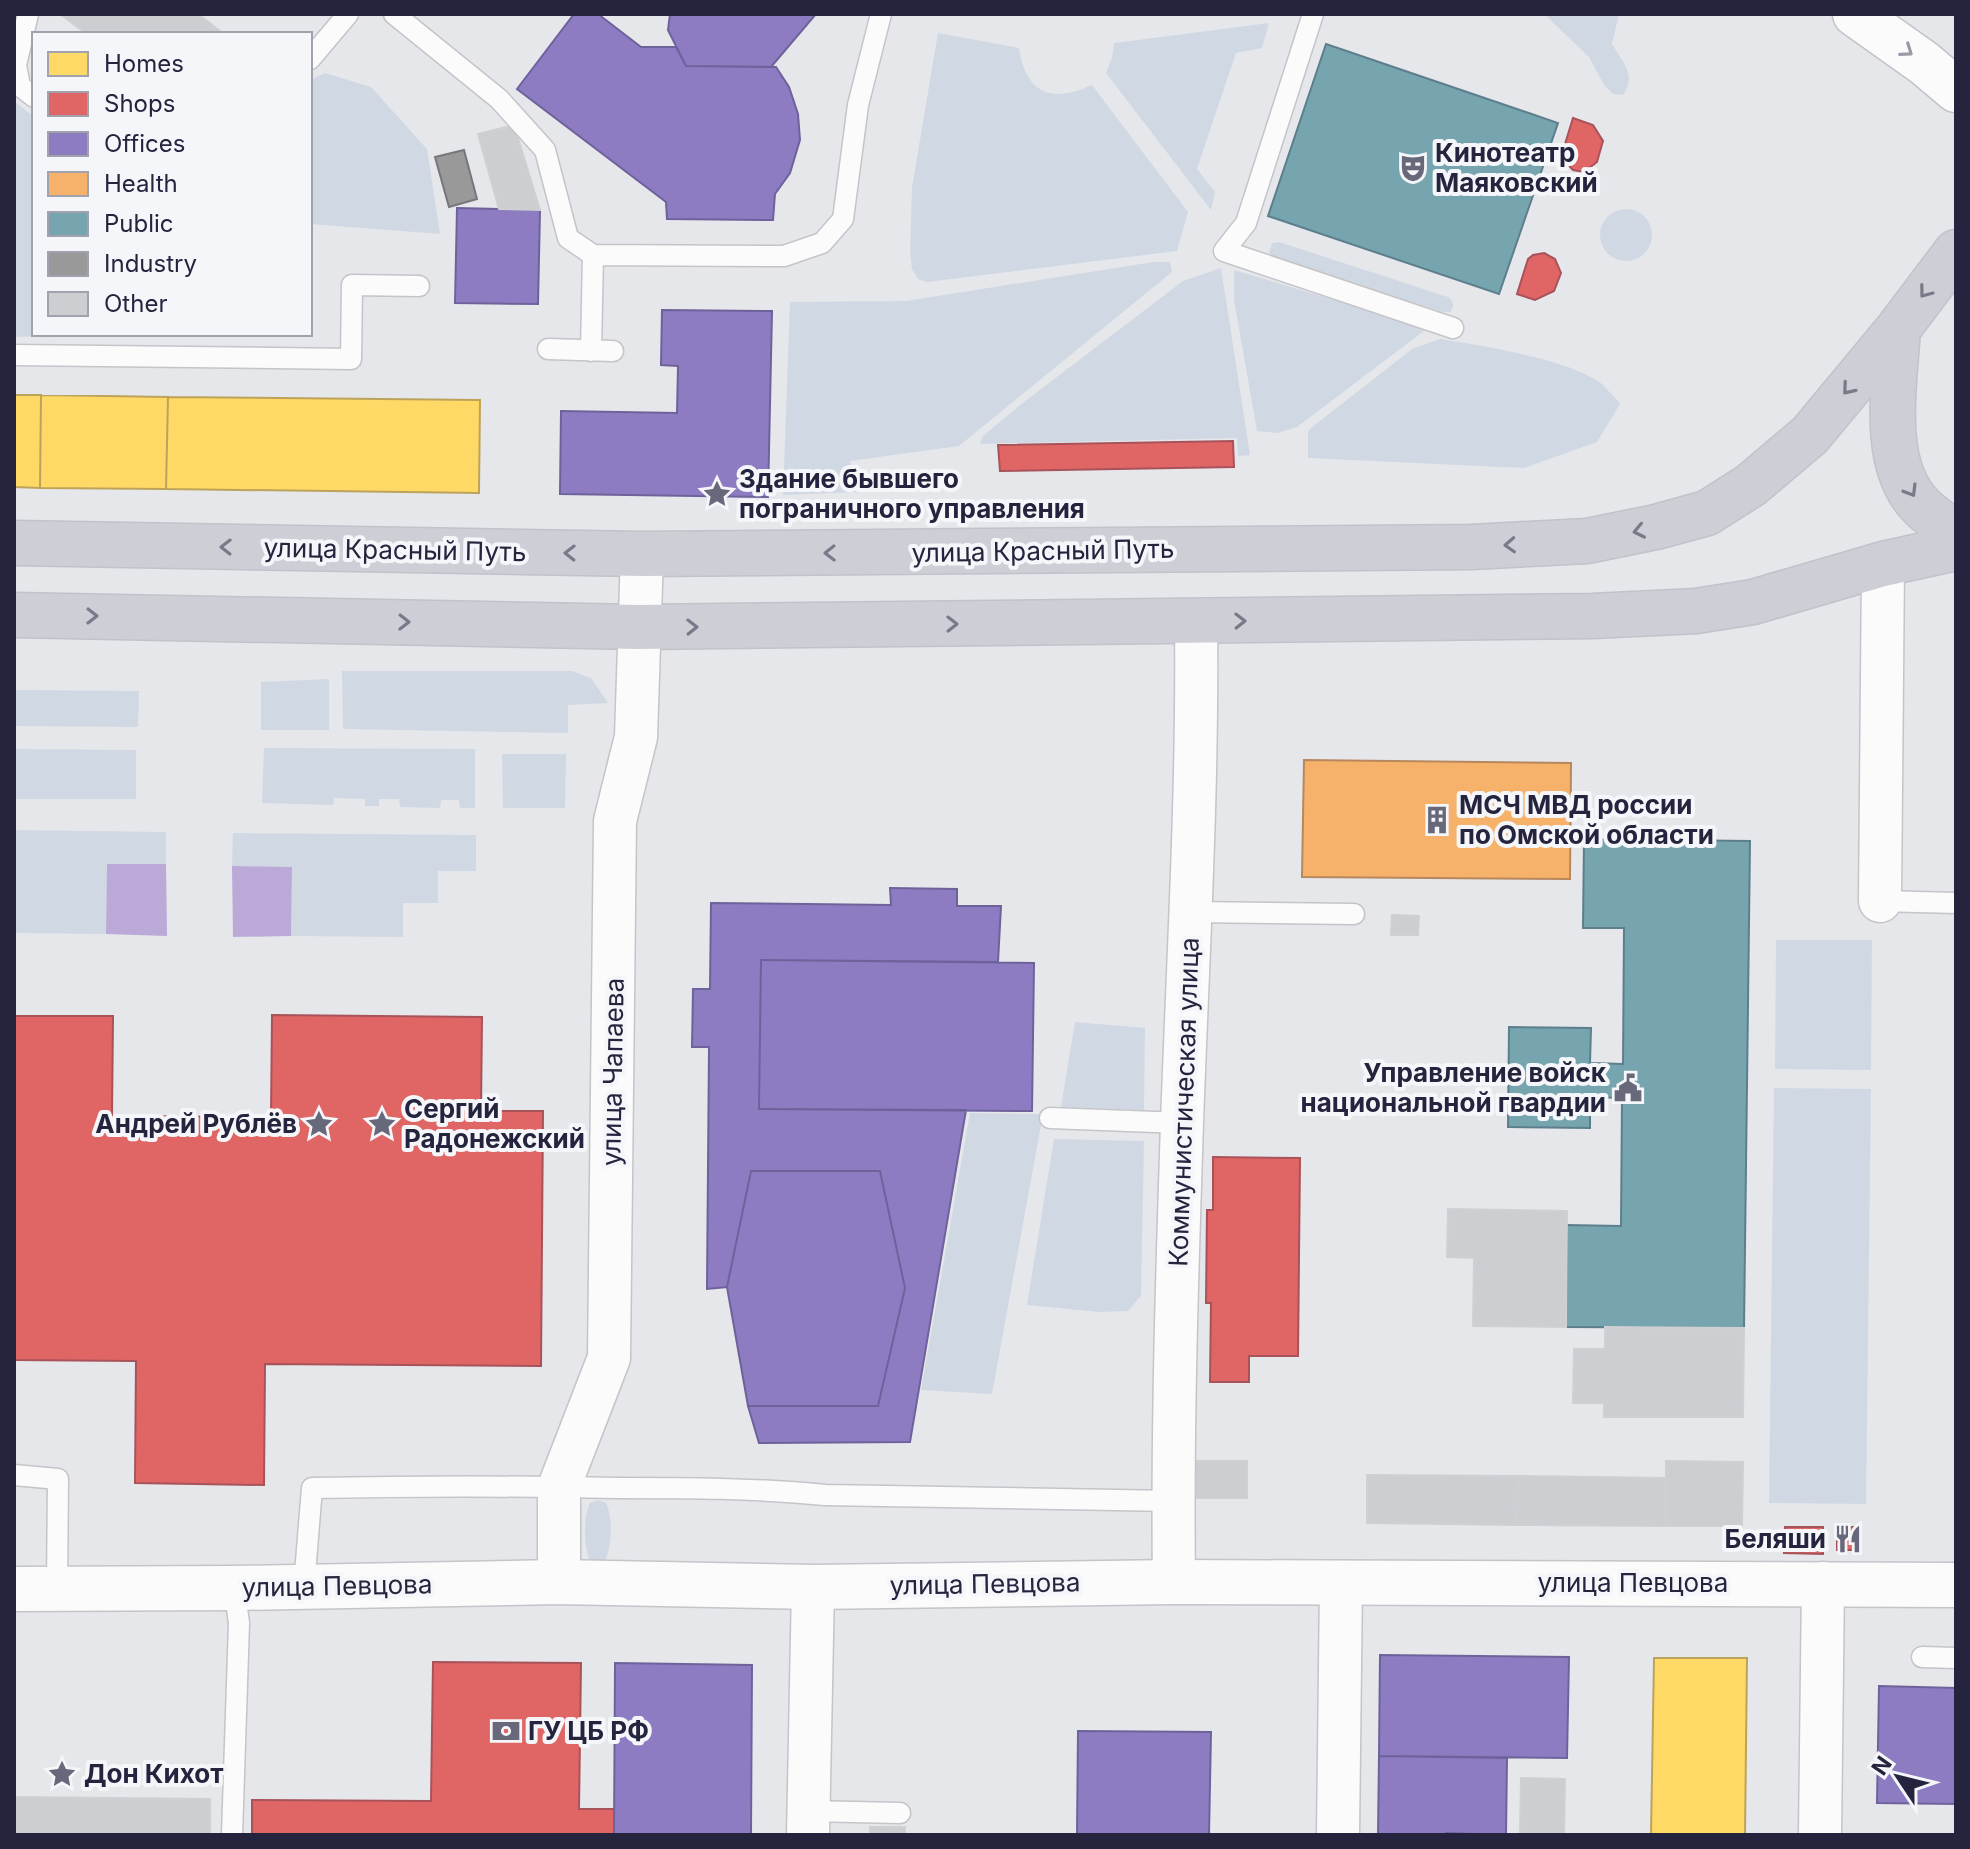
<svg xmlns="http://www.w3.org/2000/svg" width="1970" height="1849" font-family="Inter,sans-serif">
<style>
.green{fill:#d0d9e3}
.water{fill:#bba9d8}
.homes{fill:#ffd966;stroke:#bda35a;stroke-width:2}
.shops{fill:#e06666;stroke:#a8525a;stroke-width:2}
.offices{fill:#8e7cc3;stroke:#6e629b;stroke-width:2}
.health{fill:#f6b26b;stroke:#b7875e;stroke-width:2}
.public{fill:#76a5af;stroke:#5d7e8d;stroke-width:2}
.industry{fill:#999;stroke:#76767e;stroke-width:2}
.building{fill:#cdced2;stroke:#cfd0d4;stroke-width:2}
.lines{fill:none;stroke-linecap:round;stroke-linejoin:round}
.service-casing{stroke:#c4c4c9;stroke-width:23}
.minor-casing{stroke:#c4c4c9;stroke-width:45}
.tertiary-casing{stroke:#c4c4c9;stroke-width:47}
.secondary-casing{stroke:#c2c3c8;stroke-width:47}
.primary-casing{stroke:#c2c2ca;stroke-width:47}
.service{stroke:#fbfbfc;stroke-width:20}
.minor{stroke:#fbfbfc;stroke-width:42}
.tertiary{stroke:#fbfbfc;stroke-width:44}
.secondary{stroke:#fbfbfc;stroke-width:44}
.primary{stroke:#ceced6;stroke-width:44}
.oneway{stroke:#9a9aa6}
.oneway2{stroke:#79798a}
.labels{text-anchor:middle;stroke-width:8;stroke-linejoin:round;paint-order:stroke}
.poi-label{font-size:26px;font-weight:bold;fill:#24243e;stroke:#f5f6f9;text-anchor:start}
.street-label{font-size:26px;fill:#24243e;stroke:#f5f6f9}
</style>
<rect width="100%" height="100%" fill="#e6e7eb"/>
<path class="green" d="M1544,14H1619L1612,44C1623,62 1637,76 1623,95L1613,94L1604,85L1589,57Z
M1269,23L1262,48L1236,53L1197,169L1215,192L1211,210L1106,73L1112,58L1114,43Z
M938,33L1019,48C1026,93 1050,104 1092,85L1188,212L1177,251L927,282L918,279L912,269L910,253L912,187Z
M325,73L371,87L427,149L440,234L310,224V80Z
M14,101L34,117V334H127L14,337Z
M1600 235a26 26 0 1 1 52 0a26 26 0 1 1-52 0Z
M1279,242L1448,297C1454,301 1455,306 1450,312H1443L1275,259L1269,253L1272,243Z
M1153,262H1170L1172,272L959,446L850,461L856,492L783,495L790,302L906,301Z
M1221,268L1250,455L1238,456L1237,438L980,444L983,436L1020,405L1183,281Z
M1234,270L1428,328L1297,427L1278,433L1257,431L1234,300Z
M1440,339C1479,345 1574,360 1603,385C1609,391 1615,398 1620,404L1597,442L1524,468L1308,458V432L1311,428L1412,349Z
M342,671H572L591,678L608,703L568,705V733L343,729Z
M329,679V730H261V682Z
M14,690L139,691L138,727L14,726Z
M264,748L475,749V808H460L459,800H441L440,808L400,807L399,799H379V806H365V799L334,798L333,805L262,803Z
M14,749L136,750V799H14Z
M502,754H566L565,808H503Z
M14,830L166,832V864H107L106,934L14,933Z
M233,833L476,835V871H438V903H403V937L291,936L292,867L232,866Z
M1776,940H1872L1871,1070L1775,1069Z
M1075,1022L1145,1028L1144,1110L1061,1107Z
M1774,1088L1871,1089L1866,1504L1769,1503Z
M970,1113L1043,1114L992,1394L921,1390Z
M1054,1139L1144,1141L1141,1296L1128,1311L1099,1312L1027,1305Z
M598,1500L606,1503C613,1518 612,1544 606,1559L598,1563L589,1559C584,1544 583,1518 590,1503Z"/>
<path class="water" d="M107,864H166L167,936L106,934Z
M232,866L292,867L291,936L233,937Z"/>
<path class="homes" d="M14,395H41L40,488L14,487Z
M41,395L168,397L166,489L40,488Z
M168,397L480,400L479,493L166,489Z
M1654,1658H1747L1745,1835H1651Z"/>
<path class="shops" d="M1573,118L1593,125L1603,141L1597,162L1584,172L1573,170L1561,157Z
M1544,253L1555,259L1561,273L1554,291L1535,300L1517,294L1528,259L1533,255Z
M1233,441L1234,467L1000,471L998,445Z
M272,1015L482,1017L481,1111H543L541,1366L265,1364L264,1485L135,1483L136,1361L14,1360V1016H113L112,1116L271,1117Z
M1213,1157L1300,1158L1298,1356H1249V1382H1210L1211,1303H1206L1207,1210H1213Z
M1785,1527H1823V1554L1784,1553Z
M1837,1527H1859L1858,1550H1837Z
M433,1662L581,1663L579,1809H614V1835H252V1800L431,1801Z"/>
<path class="offices" d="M574,14H598L641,47H676L686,66L776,67L789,87L798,114L800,140L790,173L775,194L773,220L667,219L666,202L517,89Z
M670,14H816L771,67L686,66L668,30Z
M457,208L540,210L538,304L455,303Z
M662,310L772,311L768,497L560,494L561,411L677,413L678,366L661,365Z
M890,888L957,889V906H1001L998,962L761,960L759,1109L966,1110L910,1442L759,1443L748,1406H878L905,1288L880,1171H751L727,1287L707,1289L709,1047H692L693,989H710L711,903L891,905Z
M761,960L1034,963L1032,1111L759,1109Z
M751,1171H880L905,1288L878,1406H748L727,1287Z
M1380,1655L1569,1657L1567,1758L1379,1756Z
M615,1663L752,1665L751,1835H614Z
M1879,1686L1956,1688V1804L1877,1803Z
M1078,1731L1211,1732L1209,1835H1077Z
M1379,1756L1507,1758L1506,1835L1446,1833V1835H1378Z"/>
<path class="health" d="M1304,760L1571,763L1570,879L1302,877Z"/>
<path class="public" d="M1326,44L1558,123L1499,294L1268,216Z
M1584,839L1750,841L1744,1328L1566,1327L1567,1225L1621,1226L1622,1098L1590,1097V1128L1508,1127L1509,1027L1591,1028L1590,1063L1623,1064L1624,928H1583Z"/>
<path class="industry" d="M464,150L477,199L449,207L435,157Z"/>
<path class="building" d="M60,14H198L224,34H87Z
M514,125L540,210L499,209L478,134Z
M1392,915L1419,916L1418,935H1391Z
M1448,1209L1567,1211L1566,1327L1473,1326L1474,1258L1447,1257Z
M1605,1327L1744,1328L1743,1417H1604V1403H1573L1574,1349H1605Z
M1193,1461H1247V1498H1192Z
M1666,1461L1743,1462L1742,1526H1666Z
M1367,1475L1518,1476L1517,1525L1367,1523Z
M1518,1476L1666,1478V1526L1517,1525Z
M1521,1778L1565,1779L1564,1835H1520Z
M14,1797L210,1799V1835H14Z
M870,1827H905V1835H870Z"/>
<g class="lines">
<defs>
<path id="service" d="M28,14L16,65L20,86L34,97
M394,14L499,99L545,150L568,238L593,255L784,256L822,243L843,219L858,105L881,14
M1313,14L1246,223L1224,251L1453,328
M310,59L348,14
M548,349L613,351
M591,351L593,255
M14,355L351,359L352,285L419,286
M1880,901L1956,903
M1191,912L1354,914
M1050,1118L1182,1123
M14,1475L58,1479L57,1588
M304,1586L312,1488C414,1486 516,1486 618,1488C687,1488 756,1488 825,1495L1173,1501
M1922,1657L1956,1658
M808,1811L900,1813
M232,1835L239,1623L234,1588"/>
<path id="minor" d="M1880,901L1883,564
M559,1582V1487L609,1358L615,821L636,737L642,554
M1174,1582C1172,1429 1177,1276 1182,1123C1188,956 1198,789 1196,622
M808,1835L813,1587
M1338,1835L1341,1583
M1820,1835L1823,1583"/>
<path id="tertiary" d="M14,1589L234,1588L559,1582L813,1587L1174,1582L1956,1585"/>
<path id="secondary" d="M1855,14L1924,63L1956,90"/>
<path id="primary" d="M1898,329C1895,382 1879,465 1922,507C1932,517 1945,525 1956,534
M14,543L642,554L1471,547L1587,541L1656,527L1707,513L1751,485L1810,435L1898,329L1956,252
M14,615L639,627L1593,616L1696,611L1753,602L1883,564L1956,548"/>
</defs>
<use href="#service" class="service-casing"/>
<use href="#minor" class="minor-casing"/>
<use href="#tertiary" class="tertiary-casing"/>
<use href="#secondary" class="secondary-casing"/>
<use href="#primary" class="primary-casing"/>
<use href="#service" class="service"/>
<use href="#minor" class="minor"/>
<use href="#tertiary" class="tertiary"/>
<use href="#secondary" class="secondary"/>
<use href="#primary" class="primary"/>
</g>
<defs><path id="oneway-chevron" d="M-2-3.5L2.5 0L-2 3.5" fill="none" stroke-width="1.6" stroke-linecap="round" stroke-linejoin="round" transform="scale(2)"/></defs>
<use class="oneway" href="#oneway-chevron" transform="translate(1907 51) rotate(35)"/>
<g class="oneway2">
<use href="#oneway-chevron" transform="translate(1925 292) rotate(127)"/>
<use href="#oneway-chevron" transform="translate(1848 389) rotate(130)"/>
<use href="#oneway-chevron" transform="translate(1911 491) rotate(59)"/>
<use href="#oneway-chevron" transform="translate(1639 531) rotate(168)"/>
<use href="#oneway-chevron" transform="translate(1510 545) rotate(177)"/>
<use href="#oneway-chevron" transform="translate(226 547) rotate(-179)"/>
<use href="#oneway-chevron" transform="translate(570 553) rotate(-179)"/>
<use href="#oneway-chevron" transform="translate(830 553) rotate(179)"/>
<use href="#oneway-chevron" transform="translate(92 616) rotate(1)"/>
<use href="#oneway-chevron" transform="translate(1240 621) rotate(-1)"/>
<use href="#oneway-chevron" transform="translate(404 622) rotate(1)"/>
<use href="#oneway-chevron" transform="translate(952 624) rotate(-1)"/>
<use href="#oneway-chevron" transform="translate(692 627) rotate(-1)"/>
</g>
<defs>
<symbol id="theatre-bare" viewBox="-9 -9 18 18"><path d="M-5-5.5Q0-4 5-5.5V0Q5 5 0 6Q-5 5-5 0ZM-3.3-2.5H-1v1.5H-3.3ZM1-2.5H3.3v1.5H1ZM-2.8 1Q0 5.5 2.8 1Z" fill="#68687b" stroke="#f5f6f9" stroke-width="2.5" paint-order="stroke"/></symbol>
<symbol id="sight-bare" viewBox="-9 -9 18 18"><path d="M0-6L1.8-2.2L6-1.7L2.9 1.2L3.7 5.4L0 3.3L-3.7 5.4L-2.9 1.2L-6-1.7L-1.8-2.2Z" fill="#68687b" stroke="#f5f6f9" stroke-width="2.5" paint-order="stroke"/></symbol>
<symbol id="building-bare" viewBox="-9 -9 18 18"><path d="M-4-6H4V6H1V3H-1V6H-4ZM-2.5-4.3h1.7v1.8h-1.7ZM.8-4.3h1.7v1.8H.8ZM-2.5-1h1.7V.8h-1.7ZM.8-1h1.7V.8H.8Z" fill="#68687b" stroke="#f5f6f9" stroke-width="2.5" paint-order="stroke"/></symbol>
<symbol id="civic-bare" viewBox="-9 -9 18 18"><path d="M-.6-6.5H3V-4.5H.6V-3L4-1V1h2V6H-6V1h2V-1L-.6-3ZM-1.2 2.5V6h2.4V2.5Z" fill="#68687b" stroke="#f5f6f9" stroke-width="2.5" paint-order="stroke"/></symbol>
<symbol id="restaurant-bare" viewBox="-9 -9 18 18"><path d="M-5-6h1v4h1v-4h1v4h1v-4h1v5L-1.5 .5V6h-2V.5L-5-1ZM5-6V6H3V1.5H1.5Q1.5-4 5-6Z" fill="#68687b" stroke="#f5f6f9" stroke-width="2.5" paint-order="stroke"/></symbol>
<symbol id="bank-bare" viewBox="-9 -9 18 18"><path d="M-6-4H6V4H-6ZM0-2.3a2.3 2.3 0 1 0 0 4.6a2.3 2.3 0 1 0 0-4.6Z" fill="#68687b" stroke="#f5f6f9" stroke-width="2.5" paint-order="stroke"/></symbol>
</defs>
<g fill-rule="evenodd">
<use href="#theatre-bare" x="1393" y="148" width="40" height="40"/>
<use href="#sight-bare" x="697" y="474" width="40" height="40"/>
<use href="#building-bare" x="1417" y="800" width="40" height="40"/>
<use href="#civic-bare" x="1608" y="1068" width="40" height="40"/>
<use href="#sight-bare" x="299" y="1104" width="40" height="40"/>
<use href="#sight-bare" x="362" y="1104" width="40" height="40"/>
<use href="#restaurant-bare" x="1828" y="1519" width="40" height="40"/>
<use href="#bank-bare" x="486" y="1711" width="40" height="40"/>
<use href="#sight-bare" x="42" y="1754" width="40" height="40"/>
</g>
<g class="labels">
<g class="poi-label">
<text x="1435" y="162">Кинотеатр<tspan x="1435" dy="30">Маяковский</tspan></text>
<text x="739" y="488">Здание бывшего<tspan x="739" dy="30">пограничного управления</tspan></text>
<text x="1459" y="814">МСЧ МВД россии<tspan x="1459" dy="30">по Омской области</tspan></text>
<text x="1606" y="1082" text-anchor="end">Управление войск<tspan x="1606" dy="30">национальной гвардии</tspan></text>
<text x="404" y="1118">Сергий<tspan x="404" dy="30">Радонежский</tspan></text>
<text x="297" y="1133" text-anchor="end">Андрей Рублёв</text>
<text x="1826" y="1548" text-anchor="end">Беляши</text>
<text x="528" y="1740">ГУ ЦБ РФ</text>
<text x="84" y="1783">Дон Кихот</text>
</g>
<g class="street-label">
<text transform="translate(395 550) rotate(1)" y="9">улица Красный Путь</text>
<text transform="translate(1043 551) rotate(-1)" y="9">улица Красный Путь</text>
<text transform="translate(613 1072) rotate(-89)" y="9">улица Чапаева</text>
<text transform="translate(1184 1102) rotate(-88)" y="9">Коммунистическая улица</text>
<text x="1633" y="1592">улица Певцова</text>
<text transform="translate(985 1584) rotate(-1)" y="9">улица Певцова</text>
<text transform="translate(337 1586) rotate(-1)" y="9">улица Певцова</text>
</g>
</g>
<rect width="1970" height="1849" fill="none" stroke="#24243e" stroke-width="32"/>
<rect x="32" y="32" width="280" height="304" fill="#f5f6f9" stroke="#a1a2ae" stroke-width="2"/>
<rect x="48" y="52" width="40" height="24" fill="#ffd966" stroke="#a1a2ae" stroke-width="2"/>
<text x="104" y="72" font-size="24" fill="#24243e">Homes</text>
<rect x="48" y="92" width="40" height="24" fill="#e06666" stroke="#a1a2ae" stroke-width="2"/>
<text x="104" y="112" font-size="24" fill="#24243e">Shops</text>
<rect x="48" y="132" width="40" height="24" fill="#8e7cc3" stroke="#a1a2ae" stroke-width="2"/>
<text x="104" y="152" font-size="24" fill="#24243e">Offices</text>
<rect x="48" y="172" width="40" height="24" fill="#f6b26b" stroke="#a1a2ae" stroke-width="2"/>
<text x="104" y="192" font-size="24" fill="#24243e">Health</text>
<rect x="48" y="212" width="40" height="24" fill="#76a5af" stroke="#a1a2ae" stroke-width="2"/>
<text x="104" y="232" font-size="24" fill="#24243e">Public</text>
<rect x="48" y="252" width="40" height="24" fill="#999999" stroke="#a1a2ae" stroke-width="2"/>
<text x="104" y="272" font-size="24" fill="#24243e">Industry</text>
<rect x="48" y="292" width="40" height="24" fill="#cdced2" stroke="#a1a2ae" stroke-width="2"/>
<text x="104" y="312" font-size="24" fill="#24243e">Other</text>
<g transform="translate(1898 1777) rotate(305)" stroke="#f5f6f9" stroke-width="6" paint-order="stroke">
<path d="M0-6L14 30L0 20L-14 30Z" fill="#24243e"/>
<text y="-12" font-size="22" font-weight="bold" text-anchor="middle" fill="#24243e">N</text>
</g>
</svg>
